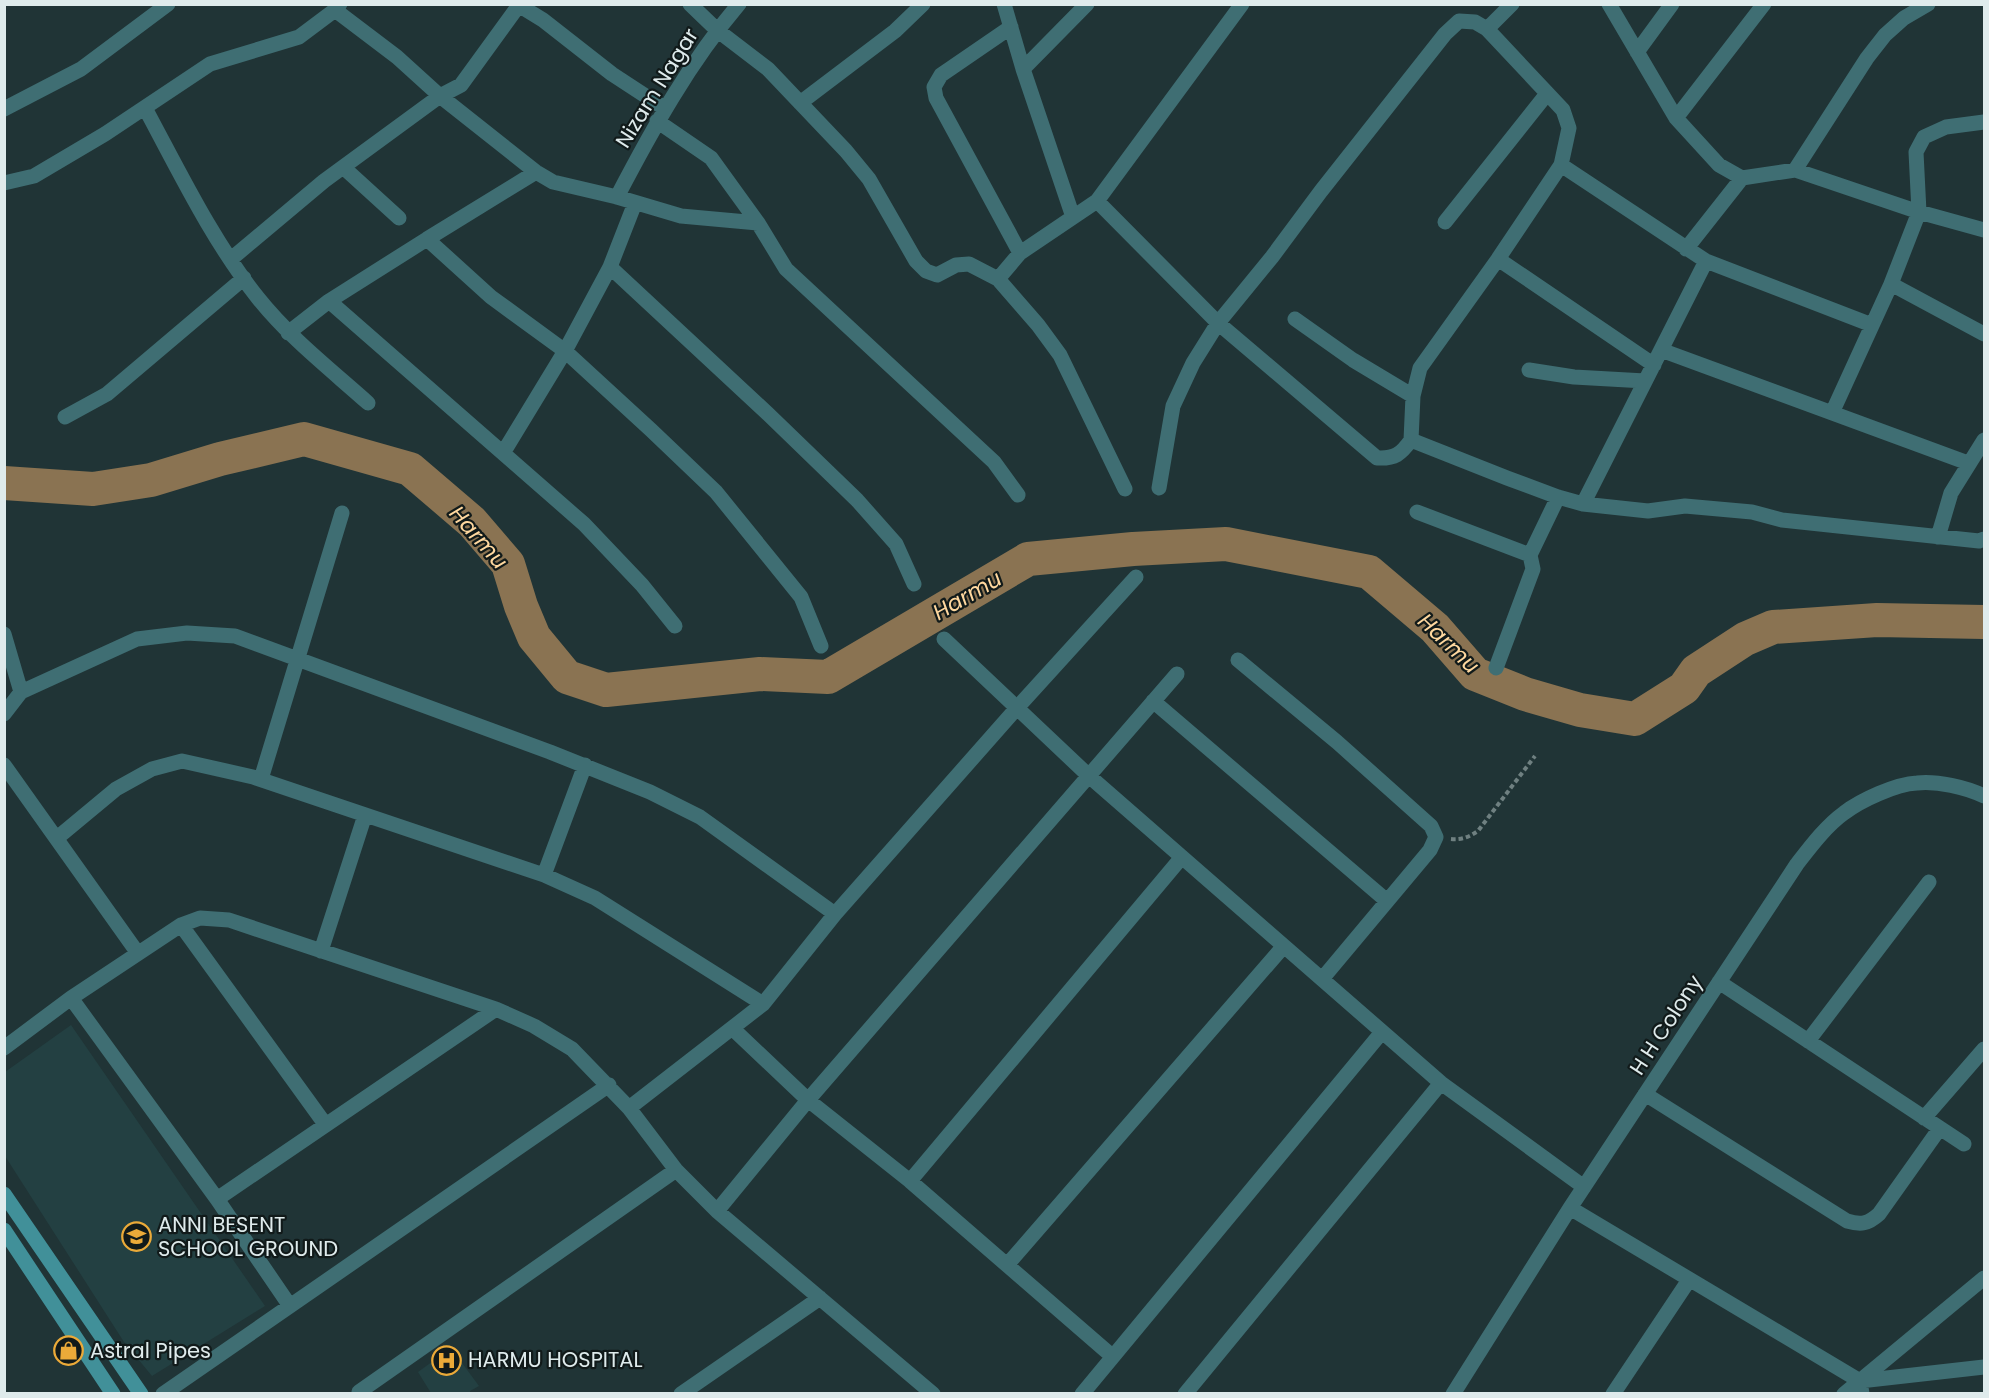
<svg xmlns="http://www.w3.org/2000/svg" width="1989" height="1398" font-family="Poppins,sans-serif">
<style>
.built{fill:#234042}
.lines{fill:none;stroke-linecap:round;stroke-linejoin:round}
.river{stroke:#8a7352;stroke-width:34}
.path{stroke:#6f8081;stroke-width:4;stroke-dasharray:4.5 3;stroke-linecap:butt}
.street{stroke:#3f6e73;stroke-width:15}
.secondary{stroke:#419099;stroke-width:15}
.labels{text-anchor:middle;stroke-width:4.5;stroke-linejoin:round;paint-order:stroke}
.street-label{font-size:21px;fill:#dfebec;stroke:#111a1a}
.poi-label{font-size:21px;fill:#dfebec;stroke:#111a1a;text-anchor:start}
.water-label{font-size:22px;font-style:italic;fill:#ffd89f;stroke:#111a1a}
</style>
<rect width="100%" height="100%" fill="#203436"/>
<path class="built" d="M71,1025L265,1306L152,1376L124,1342L5,1156V1072Z
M451,1348L479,1386L470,1391V1393H431L418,1372Z"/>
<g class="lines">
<path class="river" d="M4,483L93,489L151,480L220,459L304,439L410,469L472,522L508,564L521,606L534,637L567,677L606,690L760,674L828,677L1028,559L1133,549L1226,544L1369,572L1435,628L1475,674L1525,694L1580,710L1635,719L1684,688L1696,671L1745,639L1773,627L1877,620L1984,622"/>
<path class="path" d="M1451,839C1462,840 1469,837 1478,831L1535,756"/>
<path class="street" d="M517,4L543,20L612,74L664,108
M690,4L717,30L768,69L846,151L869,179L916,261L926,271L937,275L956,265L969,264L998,279L1038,325L1060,355L1125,489
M1004,4L1023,69L1087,4
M1609,4L1676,118L1719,165L1742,178L1795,170L1919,212L1984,230
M335,10L397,57L440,96L536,172L553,182L617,197L681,216L758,223
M1011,27L941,75L934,87L936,98L1020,253
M1487,29L1512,4
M1637,52L1672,4
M1023,69L1073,217
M800,103L895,31L923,4
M145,108C180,173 212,240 258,298C290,338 330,369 368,403
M4,109L81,69L168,4
M1676,118L1764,4
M657,121L711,158L758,223L786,269L994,462L1018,495
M1561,165L1706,261L1872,325
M343,167L399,218
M1795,170L1867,58L1885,35L1904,18L1928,4
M536,172L427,239L491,297L565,351L651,430L716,492L801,597L821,646
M4,183L34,176L105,134L210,64L299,37L335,10L340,4
M617,197C652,130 689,63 739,4
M1097,201L1218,323L1377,458C1395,459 1401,454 1411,440L1507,478L1558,497L1583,504L1648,511L1685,506L1752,512L1782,520L1979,541L1984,539
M1445,222L1546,95
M1686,249L1742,178
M231,259L324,181L440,96L461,85L519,5
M1498,259L1654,365
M610,267L767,413L857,500L896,544L914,584
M998,279L1020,253L1097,201L1242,4
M1891,284L1919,212L1916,152L1924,137L1946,127L1984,122
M329,301L584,524L642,585L675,626
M1295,319L1353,360L1413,396
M288,333L329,301L427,239
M1661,350L1968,463
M1529,370L1574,377L1645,381
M1832,413L1891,284L1984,334
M65,417L107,394L244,278
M503,453L565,351L610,267L635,203
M1159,488L1173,406L1193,363L1218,323L1272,257L1321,191L1445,34L1459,21L1475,22L1487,29L1563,110L1569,128L1561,165L1498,259L1420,368L1413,396L1411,440
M1583,504L1706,261
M1417,512L1530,555
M1938,537L1951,493L1984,440
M4,634L21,692
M944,639L1089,776L1441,1083L1584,1187
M1238,660L1337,742L1431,826L1436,837L1430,850L1322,979
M1496,668L1533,569L1530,555L1558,497
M1153,701L1387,901
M4,714L21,692L137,639L187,633L235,636L550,752L650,792L700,817L835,914
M4,765L137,952
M261,779L342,513
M57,838L116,789L152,769L182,761L253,777L544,875L595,898L763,1004
M544,875L585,765
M181,925L325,1124
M321,951L365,815
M1719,982L1964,1144
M71,998L217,1199L290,1306
M732,1028L808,1100L910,1181L1112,1356
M1808,1041L1929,882
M4,1048L71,998L181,925L200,918L229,920L496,1009L534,1026L572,1049L629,1108L676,1170L717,1211L933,1394
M1645,1094L1847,1221C1861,1225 1868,1224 1879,1214L1940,1128
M629,1108L763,1004L835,914L1016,709L1136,577
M1924,1118L1984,1049
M910,1181L1182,857
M217,1199L496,1009
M1570,1208L1860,1381L1862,1394
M717,1211L808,1100L1177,674
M1007,1265L1283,947
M1860,1381L1984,1367
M359,1392L676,1170
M163,1394L609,1085
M681,1394L820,1298
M1082,1394L1382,1032
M1185,1394L1441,1083
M1453,1394L1570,1208L1797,864C1811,846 1826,826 1844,813C1861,800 1896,784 1917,783C1938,781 1965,787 1984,796
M1613,1394L1689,1280
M1844,1394L1984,1278"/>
<path class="secondary" d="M4,1194L141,1394
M4,1230L113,1394"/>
</g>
<defs>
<symbol id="school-ring" viewBox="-11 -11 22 22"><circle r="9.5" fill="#111a1a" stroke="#ebaa39" stroke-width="1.5"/><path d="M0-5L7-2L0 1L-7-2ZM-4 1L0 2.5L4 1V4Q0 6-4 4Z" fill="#ebaa39"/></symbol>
<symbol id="shop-ring" viewBox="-11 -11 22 22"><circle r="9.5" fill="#111a1a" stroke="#ebaa39" stroke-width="1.5"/><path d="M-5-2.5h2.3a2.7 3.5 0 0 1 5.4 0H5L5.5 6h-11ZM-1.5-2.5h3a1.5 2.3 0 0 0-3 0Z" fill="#ebaa39"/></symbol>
<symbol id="hospital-ring" viewBox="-11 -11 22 22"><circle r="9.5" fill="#111a1a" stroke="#ebaa39" stroke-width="1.5"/><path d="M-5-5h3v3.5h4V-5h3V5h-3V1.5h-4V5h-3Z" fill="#ebaa39"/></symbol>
</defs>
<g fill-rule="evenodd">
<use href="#school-ring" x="120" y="1220" width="33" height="33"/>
<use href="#shop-ring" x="52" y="1334" width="33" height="33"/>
<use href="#hospital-ring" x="430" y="1344" width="33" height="33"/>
</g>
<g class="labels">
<g class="street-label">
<text transform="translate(657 88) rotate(-58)" y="7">Nizam Nagar</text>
<text transform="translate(1666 1025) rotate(-57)" y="7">H H Colony</text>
</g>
<g class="poi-label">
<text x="158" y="1232">ANNI BESENT<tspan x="158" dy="24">SCHOOL GROUND</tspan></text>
<text x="90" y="1358">Astral Pipes</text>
<text x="468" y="1367">HARMU HOSPITAL</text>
</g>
<g class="water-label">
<text transform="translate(479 537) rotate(49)" y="8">Harmu</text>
<text transform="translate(967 595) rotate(-30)" y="8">Harmu</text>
<text transform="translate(1449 643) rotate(44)" y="8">Harmu</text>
</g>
</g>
<rect width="1989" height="1398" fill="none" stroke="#dfebec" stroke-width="12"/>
</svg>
